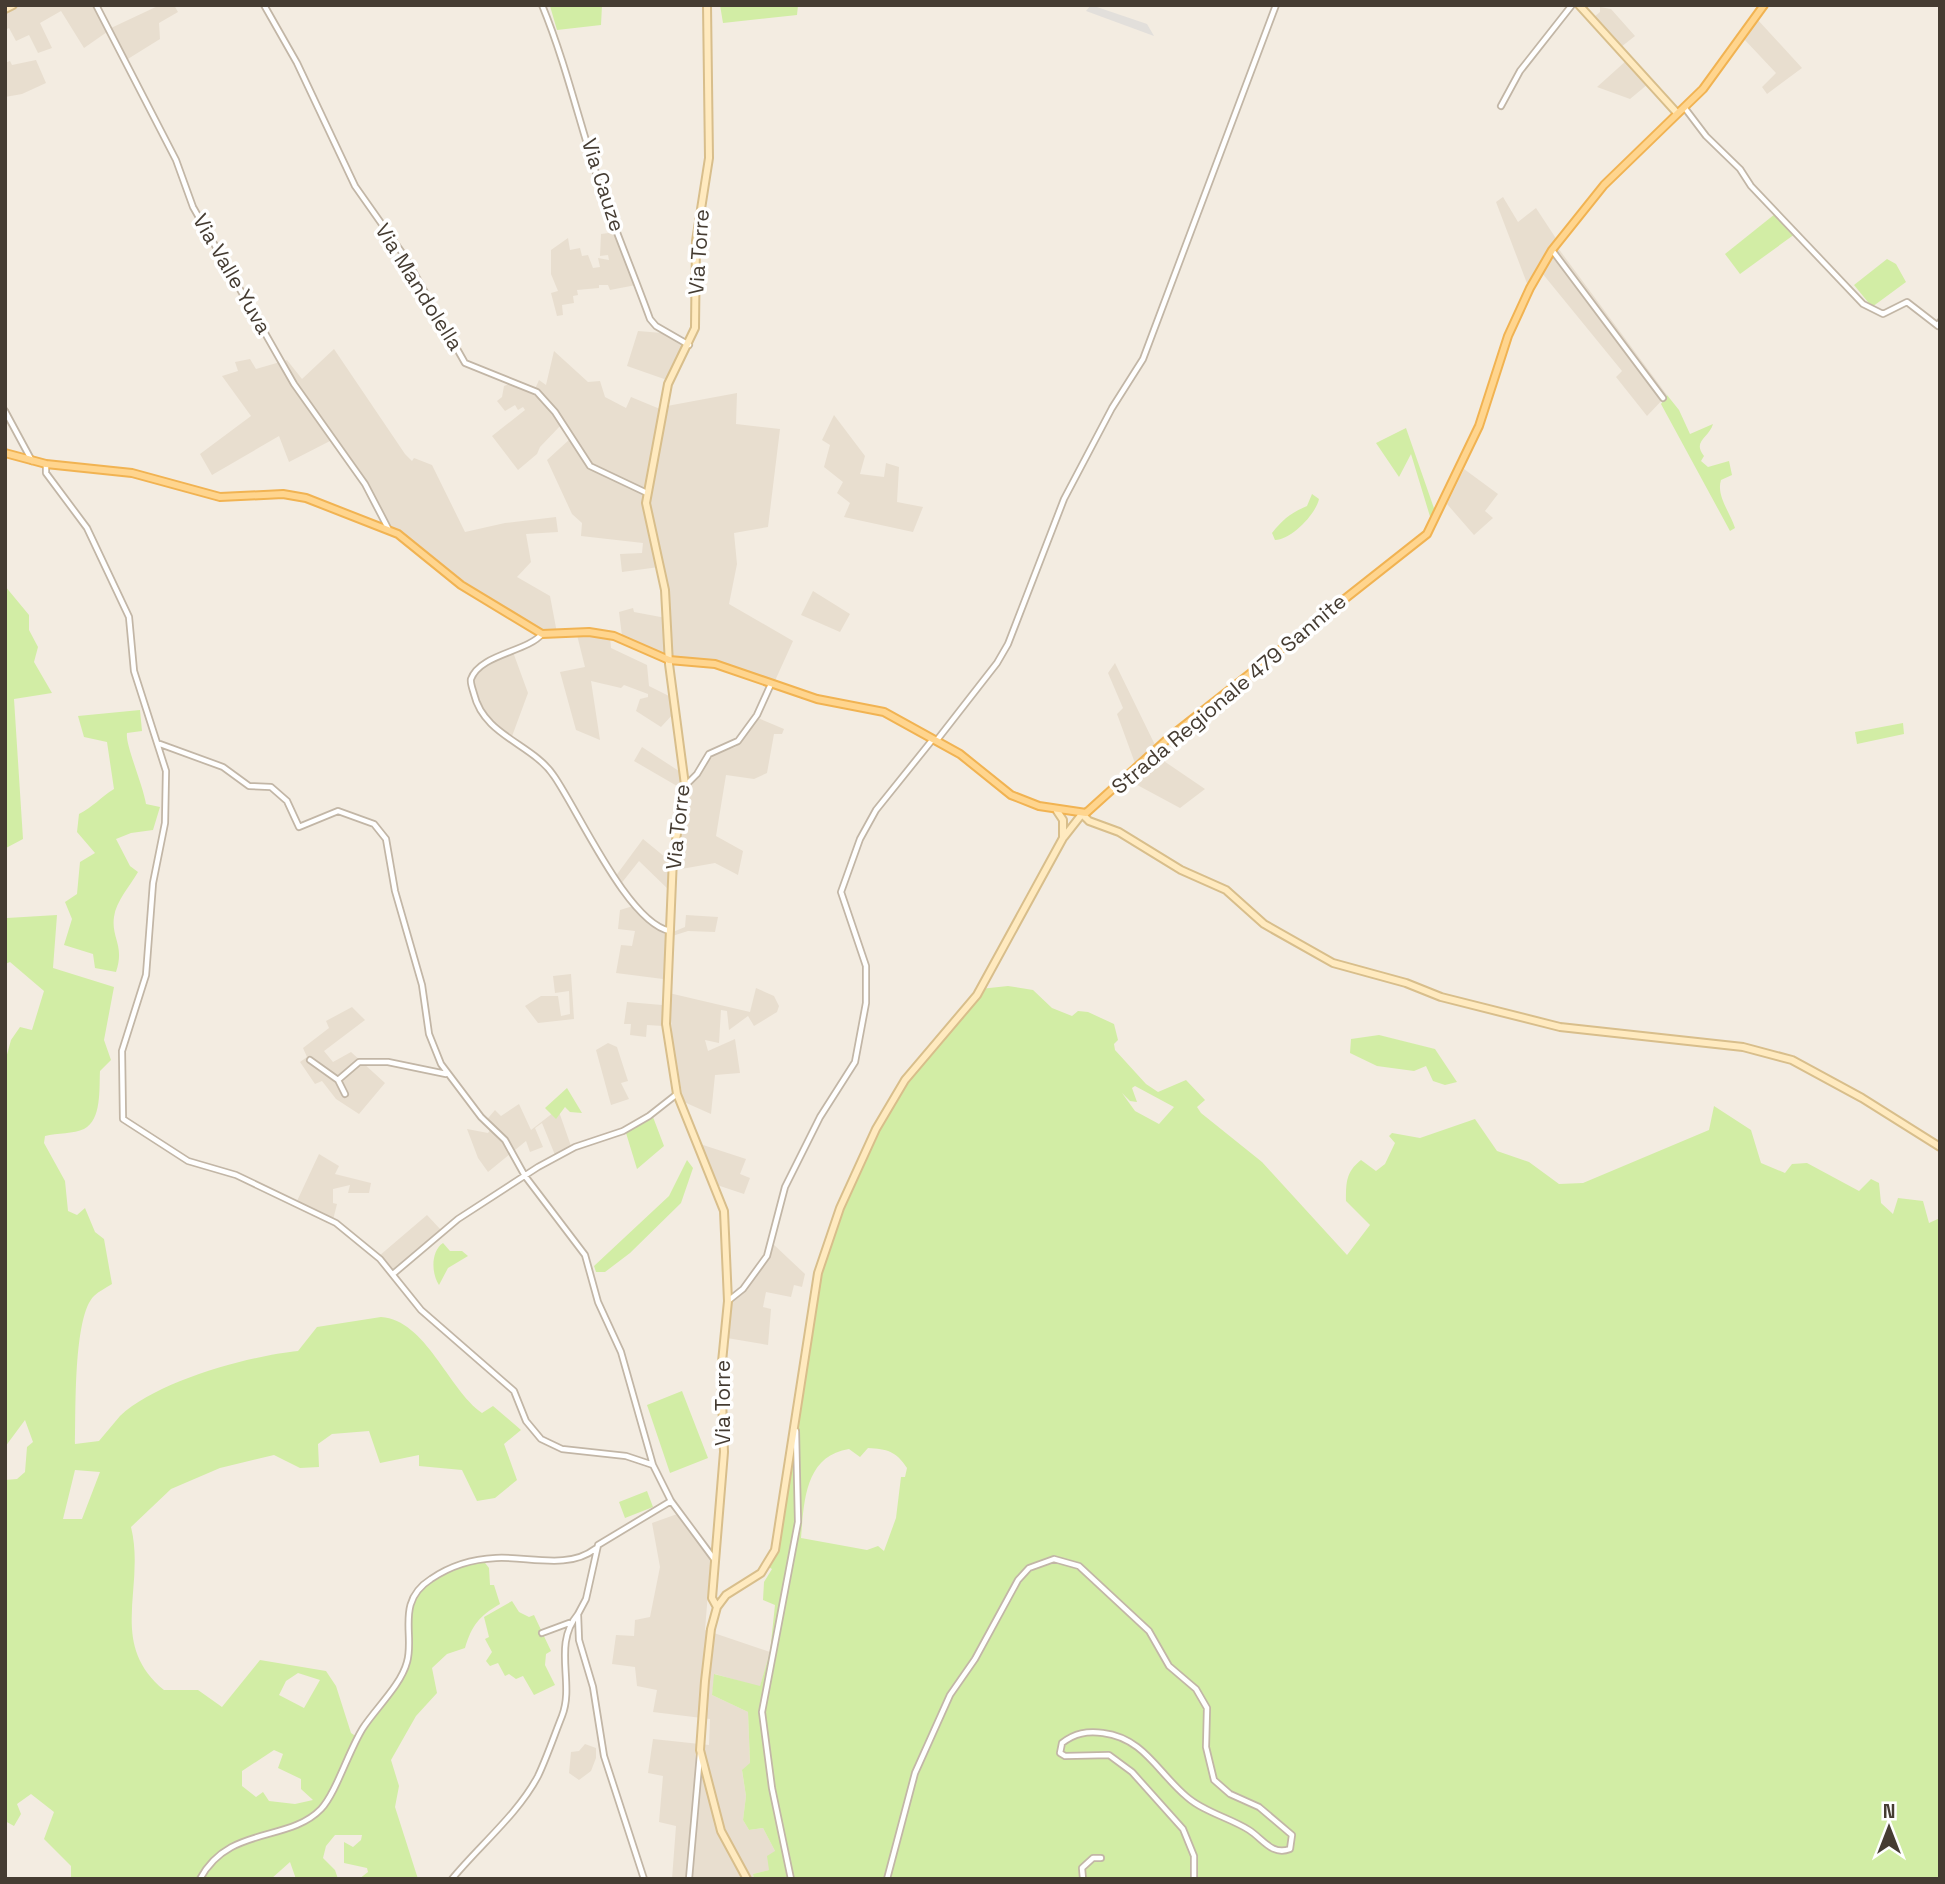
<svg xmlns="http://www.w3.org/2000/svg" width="1945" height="1884" font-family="'Space Grotesk',sans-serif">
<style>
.residential{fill:#e8decf}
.green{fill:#d2eda5;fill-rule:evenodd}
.parking{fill:#e2dfdb}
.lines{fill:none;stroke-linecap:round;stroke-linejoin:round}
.street-casing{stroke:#c2b6a6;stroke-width:8}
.secondary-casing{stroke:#d8be8b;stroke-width:10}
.primary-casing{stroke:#f1b352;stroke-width:10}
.street{stroke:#fff;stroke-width:4.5}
.secondary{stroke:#ffeabf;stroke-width:6}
.primary{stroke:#ffd58e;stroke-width:6}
.labels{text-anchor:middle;stroke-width:7;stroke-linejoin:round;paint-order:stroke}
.street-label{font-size:21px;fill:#453c32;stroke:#fff}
</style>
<rect width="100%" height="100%" fill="#f3ece1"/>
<path class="residential" d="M17,5H100L111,28L160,5H174L178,12L159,23L160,39L123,62L107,32L84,48L61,11L40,23L52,48L38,53L29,35L16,41L9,28L5,30V11Z
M1600,7L1611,9L1635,36L1621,47L1594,17L1600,12Z
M1757,19L1802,68L1767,94L1762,87L1776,73L1743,38Z
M36,60L46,83L22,94L5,97V63L10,61L12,65Z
M1627,60L1648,84L1630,99L1597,87Z
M1503,197L1518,222L1536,208L1557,240L1528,286L1496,202Z
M616,232L636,285L610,290L608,285H599V288L577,290L578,295L573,296L574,303L562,305L563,315L557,316L551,293L558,291L551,274V250L568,238L570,250L580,248L582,256L588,255L593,268L600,267L598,258L609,260L608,255L600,256L601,234Z
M1558,248L1667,395L1647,416L1616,377L1622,371L1542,273Z
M638,331L662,333L691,347L675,372L667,406L737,393L736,424L780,429L768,527L734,533L737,564L729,604L793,641L774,683L716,662L676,659L622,636L619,612L633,608L634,612L666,618L659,567L622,572L620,554L642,553L643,543L581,536L582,523L572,514L547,460L570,439L561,425L540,447L537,454L518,470L492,436L525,410L523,407L518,410L515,405L505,411L497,401L502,397L504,386L516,381L535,389L539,380L546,385L554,351L588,382L600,381L605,397L626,408L631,397L660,409L667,380L627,366Z
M334,349L405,454L412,461L414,458L432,465L465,532L505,523L556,517L558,532L526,534L531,562L517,577L550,596L557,633L543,632L480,594L455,578L414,541L384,525L361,484L330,441L289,462L279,436L212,475L200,454L251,416L222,376L238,371L235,362L250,359L256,369L287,360L302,379Z
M834,415L865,456L860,474L884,477L886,463L899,467L897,502L923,507L913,532L844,517L850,503L837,493L843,482L824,467L830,445L822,440Z
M1464,469L1498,494L1485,511L1493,518L1474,535L1447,504Z
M813,591L850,614L840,632L801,615Z
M577,635L610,637L611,648L647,665L649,686L671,697L674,713L661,727L636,711L640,699L648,697V694L624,685L621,688L591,681L600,740L576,730L560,672L585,667Z
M513,652L528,693L511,739L484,712L472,680L485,666Z
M1115,663L1156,747L1136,766L1117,714L1123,708L1108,673Z
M758,718L784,729L782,734H774L767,773L754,779L726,775L716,836L743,851L738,875L715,863L670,871V891L639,861L620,885L615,877L643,839L676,866L689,793L634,761L642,747L682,773L684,787L691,784L710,755L736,747Z
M1155,755L1205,789L1180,808L1128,780Z
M633,906L660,929L673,932L685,927L686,915L718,917L715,932L688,931L666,938L663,979L616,973L621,945L632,946L635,931L618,929L620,910Z
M571,974L574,1019L538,1023L525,1006L541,996H558L561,1016L570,1014L569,991L555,993L553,976Z
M756,988L774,996L779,1006L777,1012L754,1026L748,1016L729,1030L727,1011L721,1010L719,1043L705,1040L708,1051L735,1039L740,1073L715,1075L711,1114L684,1102L673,1048L669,993L750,1012Z
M627,1002L662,1005L663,1026L647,1025L646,1037L630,1035L631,1024H624Z
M352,1007L365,1020L324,1051L333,1062L351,1052L385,1083L359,1114L336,1099L322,1081L315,1084L300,1062L307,1057L303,1048L329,1028L326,1021Z
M608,1043L617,1047L628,1081L621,1083L629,1099L611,1105L596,1050Z
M519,1104L531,1130L558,1109L571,1146L555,1155L542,1123L535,1128L543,1147L530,1152L526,1141L488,1172L478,1158L467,1129L488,1133L490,1130L483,1124L495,1110L501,1116Z
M700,1144L746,1159L740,1174L750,1178L744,1194L717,1185Z
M319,1154L339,1166L335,1174L371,1183L369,1193H348L350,1185L333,1189V1203L337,1204L333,1220L297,1201Z
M427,1215L441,1230L393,1271L379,1256Z
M772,1243L805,1274L802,1287L794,1285L791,1297L766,1292L763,1307L771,1309L768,1345L727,1338L732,1301L749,1282Z
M680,1513L711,1555L705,1630L770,1652L760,1687L715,1674L712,1695L748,1712L750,1764L742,1771L746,1796L743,1820L749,1830L763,1828L775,1851L769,1870L753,1874L754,1879H672L676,1826L659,1822L663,1776L648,1773L653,1739L709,1745L710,1719L653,1712L657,1690L637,1686L635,1667L612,1664L616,1635L634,1636L635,1620L650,1617L660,1567L652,1523Z
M585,1744L596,1748V1758L591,1771L579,1780L569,1773L571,1752L579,1751Z"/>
<path class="green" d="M602,5L601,25L557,30L550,6Z
M720,5H798L797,15L723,23Z
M1775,214L1795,234L1740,274L1725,254Z
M1887,259L1896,264L1906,282L1872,307L1854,285Z
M1667,395L1679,410L1690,434L1713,424C1709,438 1692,441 1704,456L1701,461L1708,467L1729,461L1732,475L1721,480C1716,496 1730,512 1735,528L1730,531L1661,404Z
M1406,428L1436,514L1432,523L1411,454L1399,477L1376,443Z
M1312,494L1319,499C1316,514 1291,540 1275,540L1272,533C1283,519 1291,513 1307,506Z
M5,586L29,615V630L38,647L34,662L52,693L14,699L23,839L6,848L7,918L57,915L53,968L114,987L104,1040L111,1060L100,1071C99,1088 102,1120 84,1129C74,1134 57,1133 45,1136L44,1143L65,1181L68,1211L77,1215L85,1208L95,1232L104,1239L112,1284C106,1288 99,1291 94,1296C73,1316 76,1414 75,1444L99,1441C106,1433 113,1424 120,1416C157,1381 249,1356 298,1351L317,1327L381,1317C426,1320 448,1389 482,1413L493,1406L521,1430L504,1444L517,1480L495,1498L477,1501L462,1470L419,1466V1455L380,1463L369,1431L332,1434L318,1444L319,1467L300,1468L274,1455L220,1468L171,1489L131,1527C146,1588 107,1643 164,1690H198L222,1707L260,1660L326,1671L336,1686L351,1733L357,1737L405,1668L407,1616L426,1582L451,1568L482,1559L489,1568L490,1585H494L500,1604C479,1616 472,1625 465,1648L447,1654L432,1668L437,1693L416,1716L391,1760L399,1786L395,1807L418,1879H359L368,1872L367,1868L344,1863V1842L353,1847L361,1840L362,1835H335L326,1846L323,1858L335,1870L338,1879H296L290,1862L271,1879H71V1866L44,1839L54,1812L31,1794L17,1804L21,1814L14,1826L5,1821V1480L17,1479L25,1472L27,1447L33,1442L25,1420L5,1447V1062L11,1040L20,1027L32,1030L44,991L10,962L5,964ZM75,1470L100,1472L82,1519H63ZM298,1673L320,1680L304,1708L279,1695L286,1681ZM274,1750L283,1754L278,1768L301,1779V1789L313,1800L295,1804L269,1801L263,1792L256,1797L242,1786V1771Z
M140,710L142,731L127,733C125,744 143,785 146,804L160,807L153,830L131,833L116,839L130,866L138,872C130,886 116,901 114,917C111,938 125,945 116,972L95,968L93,954L64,945L72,919L65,902L77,894L80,862L95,853L77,832L79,814C93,807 101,797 114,789L107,742L84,737L78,716Z
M1903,723L1904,734L1857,744L1855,732Z
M1008,986L1033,990L1052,1008L1072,1016L1078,1011L1088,1012L1114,1024L1118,1040L1114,1044L1115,1050L1146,1084L1158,1092L1186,1080L1205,1100L1197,1107L1201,1113L1262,1162L1347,1255L1370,1225L1346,1201C1346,1182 1346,1172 1361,1160L1376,1171L1385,1164L1395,1143L1389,1136L1392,1133L1420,1138L1475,1119L1497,1151L1529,1162L1559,1184L1583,1183L1709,1130L1714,1106L1751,1130L1761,1163L1785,1173L1792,1164L1807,1163L1859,1191L1871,1179L1879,1183L1881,1203L1893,1214L1898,1198L1923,1201L1929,1223L1940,1218V1879H754L753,1874L769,1870L767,1856L775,1851L763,1828L749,1830L743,1820L746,1796L742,1770L750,1763L748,1712L712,1695L714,1674L760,1686L770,1652L775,1605L763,1600L764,1582L772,1569L767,1566L775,1550L818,1273L859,1165L905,1080L980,989ZM1135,1086L1174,1107L1159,1124L1135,1111L1122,1093L1130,1101L1137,1102L1132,1088ZM868,1448C887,1449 896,1451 907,1468L905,1477H901L896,1518L884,1551L878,1546L867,1550L801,1538C804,1501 805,1456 849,1449L860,1457Z
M1379,1035L1435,1049L1457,1082L1445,1085L1433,1081L1426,1066L1414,1071L1377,1066L1350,1053L1351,1039Z
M567,1088L582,1113L570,1112L565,1107L556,1119L545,1108Z
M653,1117L664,1146L637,1169L626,1133Z
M687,1160L693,1168L681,1203L630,1253L605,1272H596L594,1266L669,1196Z
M443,1243L450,1251H462L468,1256L448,1268L439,1285C431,1273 431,1251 443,1243Z
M682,1391L708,1458L670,1473L647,1405Z
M647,1491L653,1507L625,1518L619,1502Z
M512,1601L519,1612L529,1617L534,1615L551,1651L546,1654L545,1665L555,1685L534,1695L523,1676L516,1679L509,1674L505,1676L498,1663L490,1666L486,1661L492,1652L485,1639L489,1637L484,1617Z"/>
<path class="parking" d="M1091,5L1147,24L1154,36L1086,11Z"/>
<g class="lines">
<defs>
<path id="street" d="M96,5L176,160L193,207L294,384L365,484L389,530
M264,5L297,63L355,186L405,257L465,363L537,392L555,412L590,466L647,493
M542,5C570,73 584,145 610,214C623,249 637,283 650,319L656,326L689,345
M1501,106L1520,71L1572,5
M1684,107L1706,136L1740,169L1751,186L1863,304L1883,314L1907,302L1938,326L1940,322
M1552,250L1663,398
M5,411L32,461
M46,464V473L87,528L129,617L134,671L166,771L165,823L153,883L146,975L122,1051L123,1119L188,1161L236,1175L336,1223L380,1259L421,1310L514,1391L526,1421L541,1439L562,1449L626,1456L653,1465L671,1501L714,1559
M542,634C527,652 480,654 471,679C470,683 473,690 474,694C484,736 533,744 554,776C579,812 628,923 670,931
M937,740L997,663L1008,644L1064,499L1112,408L1143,359L1276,5
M160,744L223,767L249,786L271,787L287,801L299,827L338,811L374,824L386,839L395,891L422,985L429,1034L441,1064L481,1117L505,1140L525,1176L585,1255L598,1302L621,1352L653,1465
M686,785L697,774L709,754L738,741L757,715L771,684
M310,1060L338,1080L345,1094
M338,1080L359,1062H388L446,1074
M393,1274L458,1219L538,1167L575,1147L623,1131L649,1116L677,1094
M728,1301L743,1289L767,1256L785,1187L820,1117L855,1062L866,1003V966L841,892L860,839L876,810L933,739
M542,1633L569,1623
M200,1879C229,1825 288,1843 321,1809C336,1793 349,1750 363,1728C376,1708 401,1685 407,1662C415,1635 395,1602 431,1579C450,1566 473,1559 496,1558C527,1556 568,1570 595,1549
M452,1879C479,1846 518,1814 538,1776C547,1757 554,1736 562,1716C575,1683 552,1645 578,1614
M644,1879L604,1756L593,1687L579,1640L578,1614L586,1599L598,1545L671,1501
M689,1879L700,1754
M791,1879L772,1788L762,1712L798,1522L796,1431
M887,1879L915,1773L950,1695L975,1659L1018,1580L1029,1568L1054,1559L1079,1566L1149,1631L1169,1666L1196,1689L1207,1708L1206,1747L1214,1780L1230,1794L1259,1807L1292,1835L1290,1849C1272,1856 1263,1839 1249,1830C1230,1818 1204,1812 1187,1797C1158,1773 1144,1738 1103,1733C1087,1731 1075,1733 1062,1743L1060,1753L1065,1756L1109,1755L1132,1772L1183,1829L1194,1856V1879
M1083,1879L1082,1868L1093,1858H1101"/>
<path id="secondary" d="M707,5L709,158L696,241L695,328L668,384L646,503L665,590L669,664L685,785L673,858L666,1024L677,1094L724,1211L728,1301L721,1372L724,1452L712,1598L717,1607
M1579,5L1677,113
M5,9L13,5
M1064,837L1082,814L1089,821L1119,832L1181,870L1226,890L1264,924L1333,963L1406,983L1441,997L1560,1027L1743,1047L1792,1060L1862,1098L1940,1147
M747,1879L721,1831L700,1750L705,1681L711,1629L717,1607L726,1595L761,1573L775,1550L818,1273L840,1208L876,1129L905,1080L977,995L1063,838V820L1057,811"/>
<path id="primary" d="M5,453L46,464L132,473L220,497L283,494L306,498L398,534L461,585L542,634L589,632L614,636L669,660L715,664L817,699L884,712L960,754L1011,795L1039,806L1086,813L1171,736L1427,534L1479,426L1508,336L1530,288L1552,250L1604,185L1703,89L1764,5"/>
</defs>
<use href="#street" class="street-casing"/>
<use href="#secondary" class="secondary-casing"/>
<use href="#primary" class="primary-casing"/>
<use href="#street" class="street"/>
<use href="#secondary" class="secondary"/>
<use href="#primary" class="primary"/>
</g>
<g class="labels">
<g class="street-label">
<text transform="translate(603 185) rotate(72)" y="7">Via Cauze</text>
<text transform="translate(699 252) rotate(-86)" y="7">Via Torre</text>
<text transform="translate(232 274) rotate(60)" y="7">Via Valle Yuva</text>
<text transform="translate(419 287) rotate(58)" y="7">Via Mandolella</text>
<text transform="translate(1229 694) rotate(-40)" y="7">Strada Regionale 479 Sannite</text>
<text transform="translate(678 827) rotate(-84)" y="7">Via Torre</text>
<text transform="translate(723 1403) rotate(-90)" y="7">Via Torre</text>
</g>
</g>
<rect width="1945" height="1884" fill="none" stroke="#453c32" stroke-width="14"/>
<g transform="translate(1889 1828)" stroke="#ffffff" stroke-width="5" paint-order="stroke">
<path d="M0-5L12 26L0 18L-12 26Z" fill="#453c32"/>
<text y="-10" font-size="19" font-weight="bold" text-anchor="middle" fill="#453c32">N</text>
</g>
</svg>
